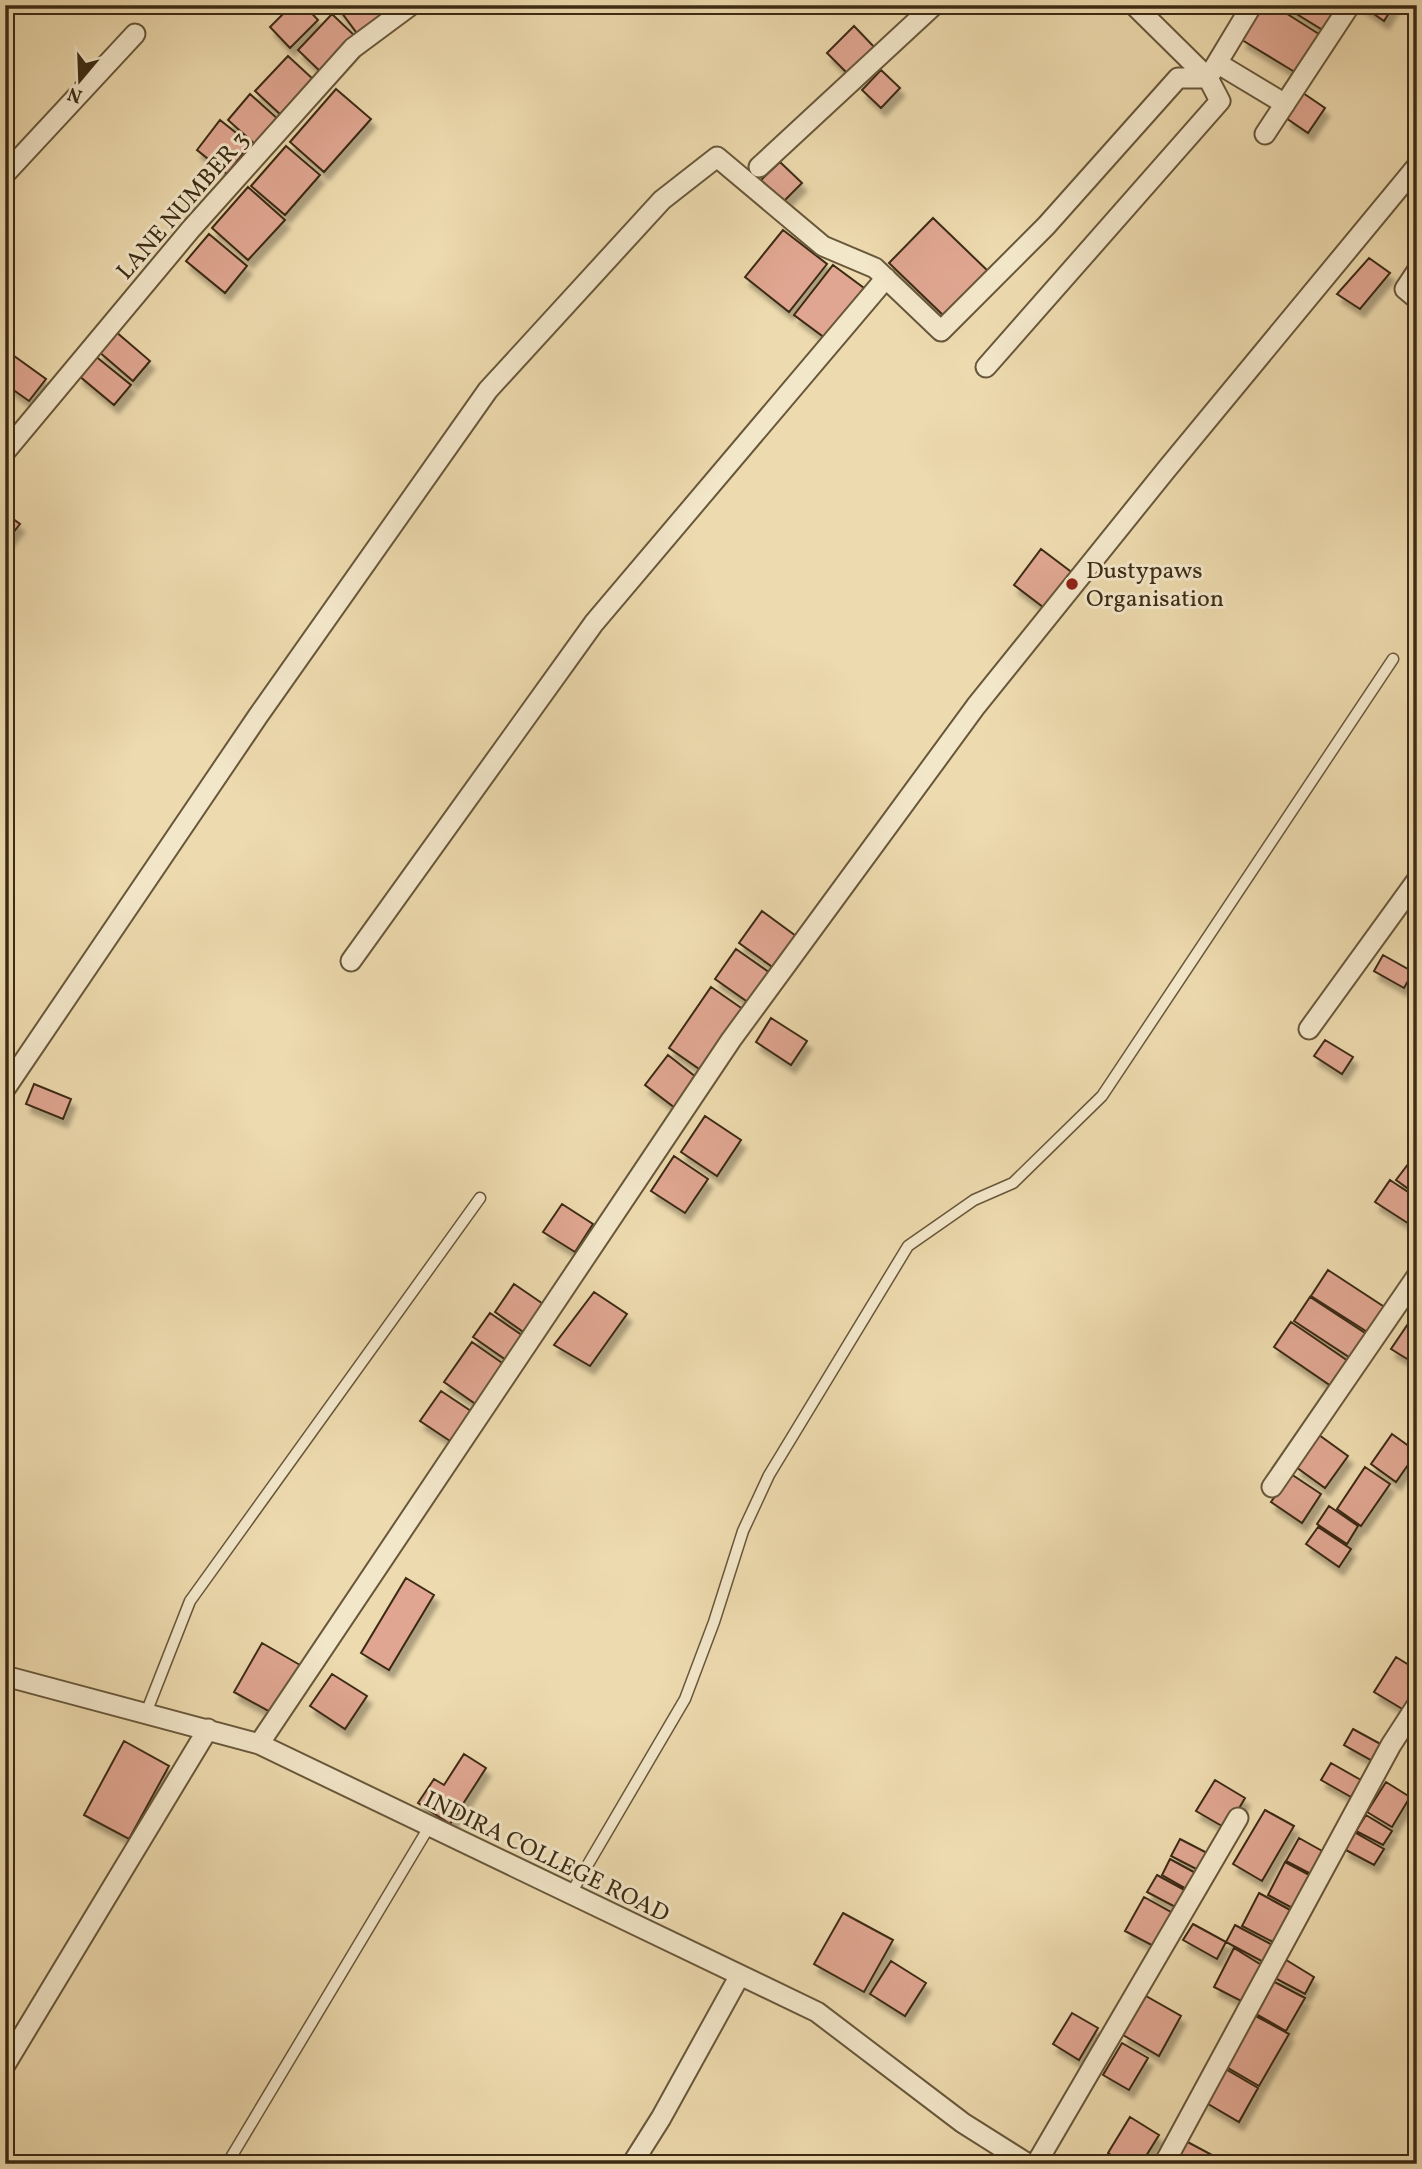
<svg xmlns="http://www.w3.org/2000/svg" width="1422" height="2169" font-family="Vollkorn,serif">
<style>
.building{fill:#e0a691;stroke:#3c2b14;stroke-width:2;filter:url(#shadow)}
.lines{fill:none;stroke-linecap:round;stroke-linejoin:round}
.lane-casing{stroke:#68573a;stroke-width:13}
.street-casing{stroke:#68573a;stroke-width:23}
.lane{stroke:#f3e7ca;stroke-width:10}
.street{stroke:#f3e7ca;stroke-width:19}
.poi-dot{fill:#8f2418;stroke:#f3e7ca;stroke-width:2.5}
.labels{text-anchor:middle;stroke-width:6;stroke-linejoin:round;paint-order:stroke}
.street-label{font-size:24px;fill:#3c2b14;stroke:#f3e7ca}
.poi-label{font-size:24px;fill:#3c2b14;stroke:#f3e7ca;text-anchor:start}
</style>
<defs>
<filter id="shadow"><feDropShadow dx="4.5" dy="8" stdDeviation="2" flood-color="#0004"/></filter>
</defs>
<rect width="100%" height="100%" fill="#eddaae"/>
<filter id="stains"><feTurbulence type="fractalNoise" baseFrequency=".00286" numOctaves="4"/><feColorMatrix values="0 0 0 0 .2 0 0 0 0 .09 0 0 0 0 .02 0 0 0 .5 -.17"/></filter>
<radialGradient id="worn" r=".72"><stop offset=".6" stop-color="#630" stop-opacity="0"/><stop offset="1" stop-color="#630" stop-opacity=".3"/></radialGradient>
<path class="building" d="M292,5H304L318,20L290,48L270,27Z
M336,5H401L359,36Z
M1264,5H1273L1322,36L1298,74L1242,40L1258,11L1260,13Z
M1282,5H1342L1326,32Z
M1361,5H1394L1384,21Z
M332,14L359,40L325,76L298,50Z
M854,26L876,49L849,75L827,53Z
M288,56L314,80L281,115L255,91Z
M881,70L900,88L881,108L862,90Z
M336,89L371,119L324,172L290,142Z
M1303,93L1325,108L1308,133L1286,118Z
M250,94L279,120L257,146L228,120Z
M220,120L250,144L227,174L197,150Z
M286,146L320,175L285,215L251,186Z
M780,162L802,183L783,202L761,180Z
M248,187L285,220L248,260L212,228Z
M933,218L990,273L946,318L889,263Z
M783,230L827,264L789,312L745,277Z
M209,234L247,266L225,293L186,261Z
M1369,258L1390,273L1360,309L1337,294Z
M833,265L864,288L825,338L794,315Z
M115,331L150,361L133,381L98,351Z
M10,353L46,379L29,401L5,384V359Z
M94,355L131,385L114,405L78,375Z
M5,513L20,524L5,543Z
M1041,549L1074,574L1047,610L1014,585Z
M762,911L800,939L778,971L739,943Z
M736,949L773,975L752,1005L715,979Z
M1383,955L1413,972L1404,988L1374,971Z
M711,987L747,1012L705,1073L669,1048Z
M771,1018L807,1041L791,1065L756,1042Z
M1325,1040L1353,1057L1342,1074L1314,1056Z
M668,1055L701,1081L679,1111L645,1085Z
M34,1084L71,1099L63,1119L26,1104Z
M705,1116L741,1140L717,1176L681,1152Z
M1415,1155L1417,1156V1195L1396,1180Z
M674,1156L708,1179L685,1213L651,1191Z
M1390,1180L1417,1198V1229L1375,1202Z
M562,1204L593,1224L575,1252L543,1232Z
M1328,1270L1386,1308L1369,1333L1311,1296Z
M514,1284L549,1308L529,1336L495,1312Z
M594,1292L627,1314L590,1366L554,1345Z
M1310,1297L1368,1335L1352,1359L1294,1321Z
M490,1313L526,1338L509,1362L473,1337Z
M1412,1318L1417,1320V1365L1391,1349Z
M1291,1322L1351,1363L1334,1388L1274,1347Z
M472,1342L505,1365L477,1405L444,1382Z
M441,1391L477,1415L456,1445L420,1421Z
M1392,1434L1417,1452L1396,1482L1371,1464Z
M1319,1435L1348,1456L1325,1488L1296,1467Z
M1365,1467L1390,1484L1361,1526L1337,1509Z
M1291,1474L1321,1494L1302,1523L1271,1502Z
M1329,1506L1358,1526L1347,1544L1317,1524Z
M1318,1527L1351,1549L1339,1567L1306,1544Z
M406,1578L434,1595L389,1670L361,1653Z
M262,1643L300,1665L272,1713L234,1692Z
M1396,1657L1417,1670V1690L1404,1710L1374,1692Z
M332,1674L367,1696L345,1729L310,1706Z
M1353,1729L1386,1747L1378,1764L1344,1745Z
M124,1741L169,1766L129,1839L84,1815Z
M464,1754L486,1768L450,1824L418,1803L434,1779L444,1785Z
M1331,1763L1361,1780L1351,1797L1321,1780Z
M1215,1780L1245,1798L1227,1829L1196,1811Z
M1386,1782L1410,1797L1392,1827L1367,1812Z
M1265,1810L1294,1826L1262,1881L1233,1864Z
M1366,1815L1392,1831L1383,1845L1356,1831Z
M1354,1832L1384,1849L1374,1865L1344,1849Z
M1299,1838L1324,1852L1311,1874L1286,1861Z
M1180,1839L1211,1855L1202,1872L1171,1856Z
M1170,1859L1201,1876L1192,1892L1162,1875Z
M1285,1862L1313,1877L1296,1910L1268,1895Z
M1157,1875L1190,1893L1181,1910L1147,1892Z
M1259,1893L1292,1911L1275,1943L1242,1926Z
M1144,1897L1178,1916L1159,1949L1125,1931Z
M843,1913L893,1940L864,1992L814,1964Z
M1193,1924L1226,1942L1217,1959L1183,1940Z
M1235,1925L1276,1947L1267,1964L1226,1942Z
M1234,1948L1263,1966L1243,2002L1214,1987Z
M1283,1958L1314,1977L1305,1994L1273,1977Z
M891,1961L926,1983L905,2016L870,1994Z
M1269,1979L1305,1998L1286,2031L1251,2011Z
M1146,1996L1181,2016L1159,2056L1123,2035Z
M1072,2013L1098,2028L1079,2060L1053,2044Z
M1250,2013L1289,2034L1259,2086L1223,2065Z
M1122,2043L1148,2058L1129,2090L1103,2075Z
M1222,2067L1258,2088L1239,2122L1203,2101Z
M1130,2117L1159,2135L1141,2164H1125L1108,2153Z
M1182,2139L1212,2155L1208,2164H1191L1174,2154Z
M1106,2156L1120,2164H1102Z"/>
<g class="lines">
<defs>
<path id="lane" d="M146,1713L190,1601L480,1198
M570,1895L685,1699L714,1622L743,1531L769,1475L908,1246L974,1200L1013,1183L1102,1096L1393,659
M227,2164L429,1827"/>
<path id="street" d="M1134,5L1208,78
M1217,63L1285,104
M1265,134L1350,5
M759,167L934,5
M5,174L135,34
M1417,271L1405,289L1417,299
M986,367L1220,101L1208,78L1252,5
M5,452L191,229L353,48L411,5
M351,961L594,623L886,278
M1309,1029L1417,880
M5,1089L258,716L488,390L662,200L717,157L823,246L875,268L941,331L1046,226L1178,78H1208
M1272,1487L1417,1276
M5,1676L259,1744L817,2012L963,2123L1028,2164
M259,1744L731,1040L976,706L1166,470L1417,166
M5,2065L208,1729
M632,2164L661,2118L740,1975
M1036,2164L1238,1818
M1164,2164L1391,1745L1417,1705"/>
</defs>
<use href="#lane" class="lane-casing"/>
<use href="#street" class="street-casing"/>
<use href="#lane" class="lane"/>
<use href="#street" class="street"/>
</g>
<circle class="poi-dot" cx="1072" cy="584" r="7"/>
<g class="labels">
<g class="street-label">
<text transform="translate(182 205) rotate(-49)" y="8">LANE NUMBER 3</text>
<text transform="translate(547 1856) rotate(26)" y="8">INDIRA COLLEGE ROAD</text>
</g>
<g class="poi-label">
<text x="1086" y="578">Dustypaws<tspan x="1086" dy="28">Organisation</tspan></text>
</g>
</g>
<rect width="1422" height="2169" fill="none" stroke="#eddaae" stroke-width="28"/>
<rect x="7" y="7" width="1408" height="2155" fill="none" stroke="#3c2b14" stroke-width="3.5"/>
<rect x="14" y="14" width="1394" height="2141" fill="none" stroke="#3c2b14" stroke-width="2"/>
<g transform="translate(80 80) rotate(199)" stroke="#f3e7ca" stroke-width="5" paint-order="stroke">
<path d="M0-5L12 26L0 18L-12 26Z" fill="#3c2b14"/>
<text y="-10" font-size="19" font-weight="bold" text-anchor="middle" fill="#3c2b14">N</text>
</g>
<rect width="100%" height="100%" filter="url(#stains)"/>
<rect width="100%" height="100%" fill="url(#worn)"/>
</svg>
